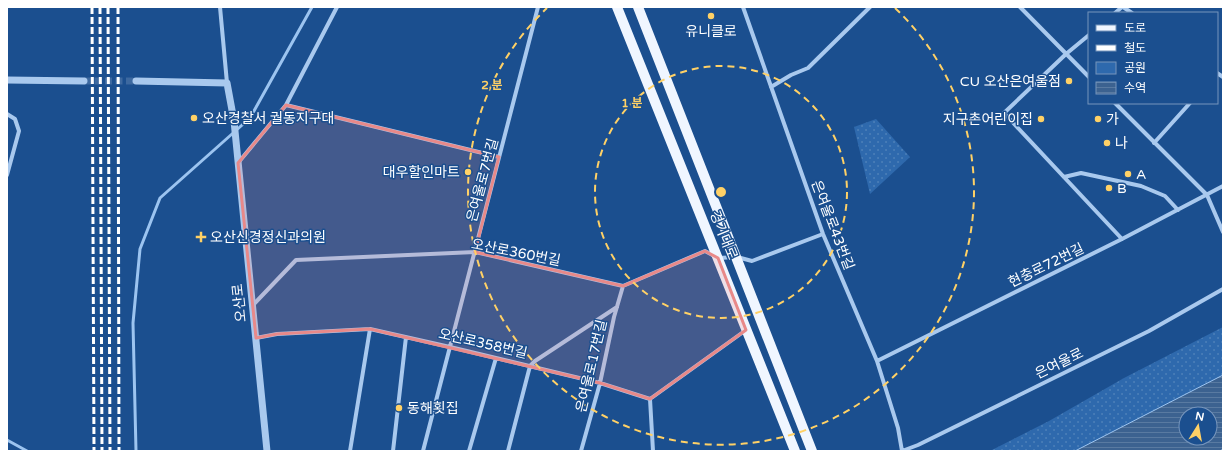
<svg xmlns="http://www.w3.org/2000/svg" width="1230" height="458" font-family="'Varela Round','Noto Sans KR',sans-serif">
<style>
.green{fill:url(#green-dots);fill-rule:evenodd}
.water{fill:url(#water-rules);stroke:#9cc4f0;fill-rule:evenodd}
.lines{fill:none;stroke-linecap:round;stroke-linejoin:round}
.stream{stroke:#9cc4f0;stroke-width:3}
.tertiary-tunnel{stroke:#3d69a0;stroke-width:7;stroke-dasharray:7 3.5;stroke-linecap:butt}
.minor{stroke:#a9c9ee;stroke-width:4}
.tertiary{stroke:#a9c9ee;stroke-width:7}
.primary{stroke:#f0f6ff;stroke-width:10}
.rail{stroke:#fff;stroke-width:3;stroke-dasharray:7 3;stroke-linecap:butt}
.marked{fill:#e88989;fill-opacity:0.2;stroke:#e88989;stroke-width:3;stroke-linejoin:round}
.ring{fill:none;stroke:#ffd166;stroke-width:2;stroke-dasharray:7 5}
.poi-dot{fill:#ffd166;stroke:#1b4f8f;stroke-width:1.5}
.labels{text-anchor:middle;stroke-width:3;stroke-linejoin:round;paint-order:stroke}
.poi-label{font-size:14px;fill:#fff;stroke:#1b4f8f;text-anchor:start}
.street-label{font-size:14px;fill:#fff;stroke:#1b4f8f}
.centre{fill:#ffd166;stroke:#1b4f8f;stroke-width:2}
.ring-label{font-size:12px;text-anchor:middle;font-weight:bold;fill:#ffd166;stroke:#1b4f8f;stroke-width:3;stroke-linejoin:round;paint-order:stroke}
</style>
<defs>
<pattern id="green-dots" width="8" height="8" patternUnits="userSpaceOnUse"><rect width="8" height="8" fill="#2e69ad"/><path d="M2 2h.1M6 6h.1" fill="none" stroke="#4d80b9" stroke-width="1.8" stroke-linecap="round"/></pattern>
<pattern id="water-rules" width="6" height="5" patternUnits="userSpaceOnUse"><rect width="6" height="5" fill="#3c6290"/><path d="M0 2.5h6" fill="none" stroke="#597aa1"/></pattern>
</defs>
<rect width="100%" height="100%" fill="#1b4f8f"/>
<path class="green" d="M876,119L910,157L870,194L854,127Z
M1223,327V451H990L1049,421L1124,378ZM1186,414H1210V438H1186Z"/>
<path class="water" d="M1223,375V449L1220,451H1075ZM1186,414H1210V438H1186Z"/>
<g class="lines">
<path class="stream" d="M7,440L27,451
M136,451L133,323L140,249L160,198L250,118L312,7"/>
<path class="tertiary-tunnel" d="M84,81H136"/>
<path class="minor" d="M220,7L227,83
M743,7L823,234L877,361L898,428L902,451
M1020,7L1089,77
M1123,7L1132,13
M1115,13L1122,7
M1089,35L1066,54L1004,113L1122,239
M1217,73L1223,77
M771,87L791,75L808,68L870,7
M1115,103L1207,195L1223,232
M286,105L499,157
M7,114L15,119L19,131L7,175
M1154,143L1190,103
M238,163L286,105L337,7
M1064,177L1081,173L1141,186L1165,196L1178,210
M253,305L296,260L475,252L623,286L705,251L718,258L737,257L752,261L823,234
M256,338L277,334L370,329L450,347L600,383L650,399L653,451
M877,361L1122,239L1223,186
M650,399L746,330
M350,451L370,329
M393,451L406,337
M423,451L538,7
M469,451L496,358
M508,451L530,366L535,361L617,307
M581,451L600,383L614,317L623,286
M902,451L918,445L1149,331L1223,289"/>
<path class="tertiary" d="M7,80L84,81
M136,81L227,83L234,121L267,451"/>
<path class="primary" d="M617,7L795,451
M638,7L812,451"/>
<path class="rail" d="M92,7L94,451
M100,7L102,451
M108,7L110,451
M118,7L119,451"/>
</g>
<path class="marked" d="M286,105L499,157L475,252L623,286L705,251L718,258L746,330L650,399L600,383L370,329L277,334L256,338L238,163Z"/>
<g class="ring">
<circle cx="721" cy="192" r="126"/>
<path d="M895 8A253 253 0 1 1 547 8"/>
</g>
<g class="poi-dot">
<circle cx="711" cy="16" r="4"/>
<circle cx="1069" cy="81" r="4"/>
<circle cx="194" cy="118" r="4"/>
<circle cx="1041" cy="119" r="4"/>
<circle cx="1098" cy="119" r="4"/>
<circle cx="1107" cy="143" r="4"/>
<circle cx="468" cy="172" r="4"/>
<circle cx="1128" cy="174" r="4"/>
<circle cx="1109" cy="188" r="4"/>
<path d="M199 231h4v4h4v4h-4v4h-4v-4h-4v-4h4z"/>
<circle cx="399" cy="408" r="4"/>
</g>
<g class="labels">
<g class="poi-label">
<text x="711" y="36" text-anchor="middle">유니클로</text>
<text x="1061" y="86" text-anchor="end">CU 오산은여울점</text>
<text x="202" y="123">오산경찰서 궐동지구대</text>
<text x="1033" y="124" text-anchor="end">지구촌어린이집</text>
<text x="1106" y="124">가</text>
<text x="1115" y="148">나</text>
<text x="460" y="177" text-anchor="end">대우할인마트</text>
<text x="1136" y="179">A</text>
<text x="1117" y="193">B</text>
<text x="210" y="242">오산신경정신과의원</text>
<text x="407" y="413">동해횟집</text>
</g>
<g class="street-label">
<text transform="translate(482 180) rotate(-75)" y="5">은여울로7번길</text>
<text transform="translate(833 225) rotate(69)" y="5">은여울로43번길</text>
<text transform="translate(724 235) rotate(68)" y="5">경기대로</text>
<text transform="translate(516 252) rotate(11)" y="5">오산로360번길</text>
<text transform="translate(1046 265) rotate(-26)" y="5">현충로72번길</text>
<text transform="translate(239 303) rotate(-96)" y="5">오산로</text>
<text transform="translate(483 343) rotate(13)" y="5">오산로358번길</text>
<text transform="translate(1059 363) rotate(-26)" y="5">은여울로</text>
<text transform="translate(591 366) rotate(-77)" y="5">은여울로17번길</text>
</g>
</g>
<circle cx="721" cy="192" r="6" class="centre"/>
<g class="ring-label">
<text x="492" y="89">2 분</text>
<text x="632" y="107">1 분</text>
</g>
<rect width="1230" height="458" fill="none" stroke="#ffffff" stroke-width="16"/>
<rect x="1088" y="12" width="130" height="92" fill="#1b4f8f" stroke="#7695bc"/>
<rect x="1096" y="25" width="20" height="6" fill="#f0f6ff" stroke="#7695bc"/>
<text x="1124" y="32" font-size="12" fill="#ffffff">도로</text>
<rect x="1096" y="45" width="20" height="6" fill="#ffffff" stroke="#7695bc"/>
<text x="1124" y="52" font-size="12" fill="#ffffff">철도</text>
<rect x="1096" y="62" width="20" height="12" fill="#2e69ad" stroke="#7695bc"/>
<text x="1124" y="72" font-size="12" fill="#ffffff">공원</text>
<rect x="1096" y="82" width="20" height="12" fill="url(#water-rules)" stroke="#7695bc"/>
<text x="1124" y="92" font-size="12" fill="#ffffff">수역</text>
<g transform="translate(1198 426) rotate(11)"><circle r="19" fill="#1b4f8f" stroke="#7695bc"/>
<path d="M0-3L7 15L0 10L-7 15Z" fill="#ffd166"/>
<text y="-6" font-size="11" font-weight="bold" text-anchor="middle" fill="#ffffff">N</text>
</g>
</svg>
